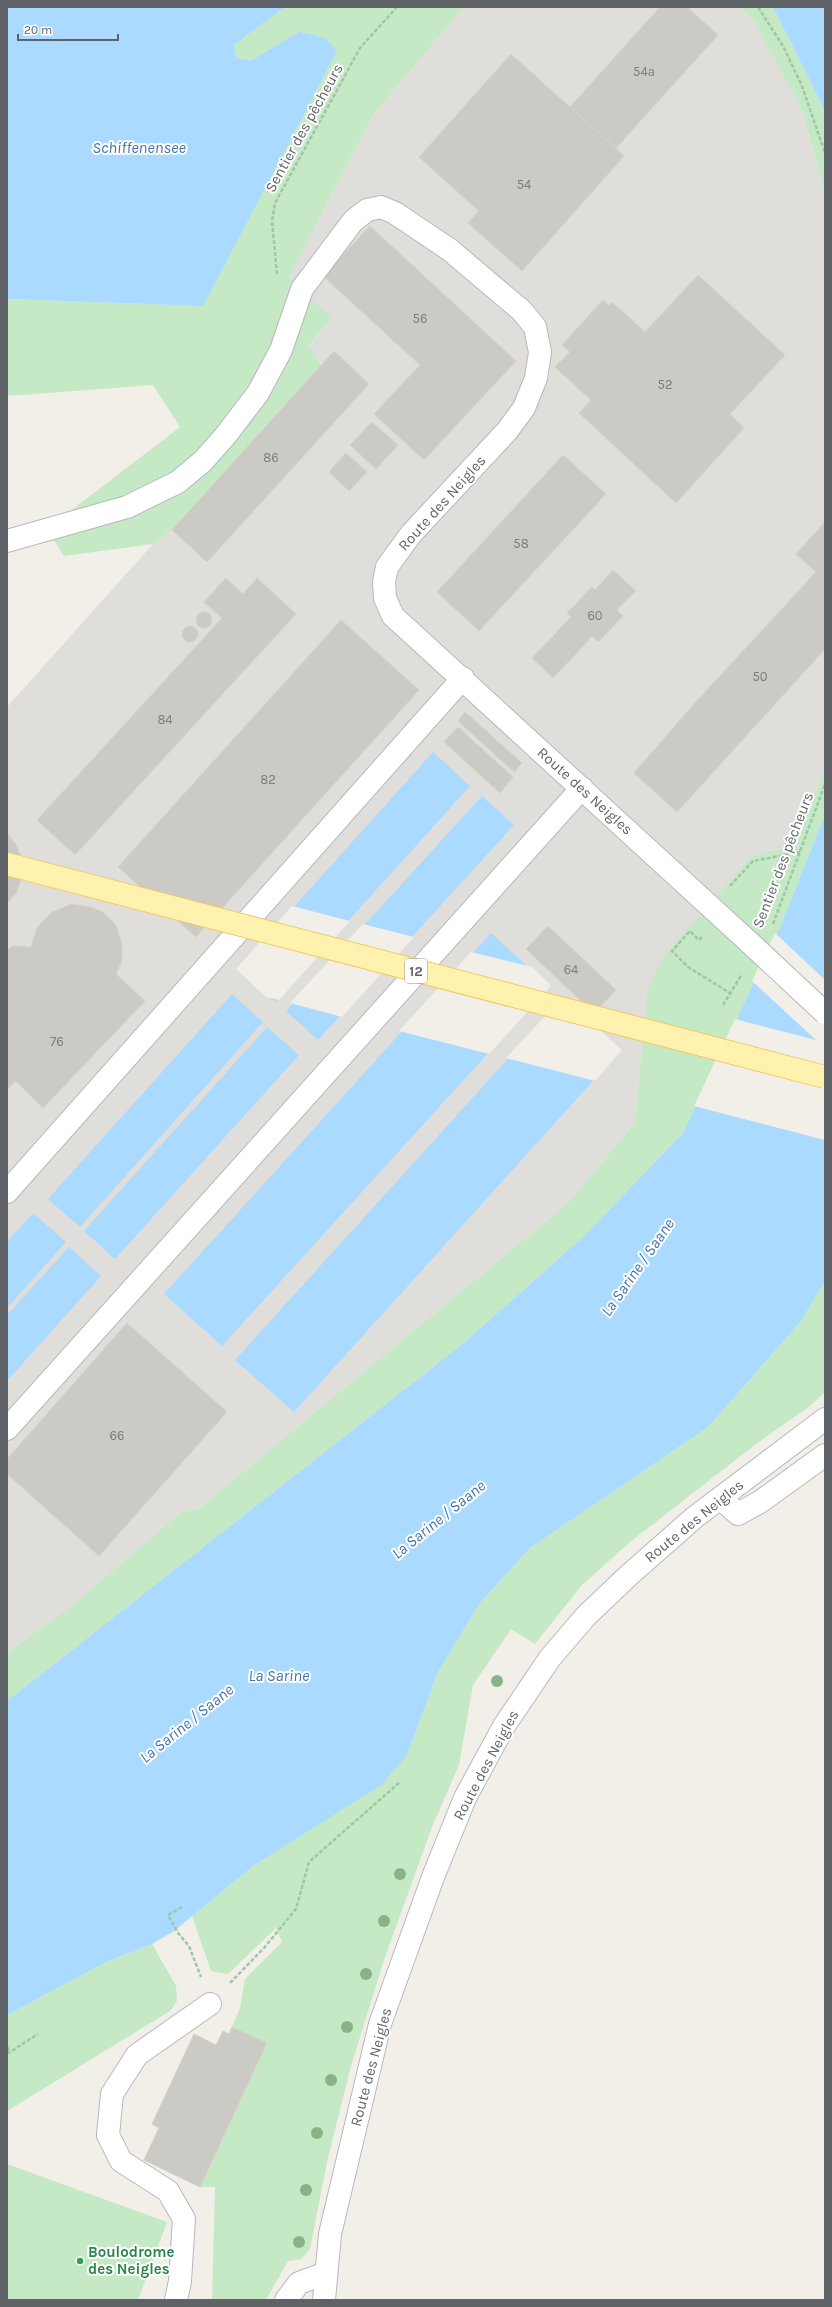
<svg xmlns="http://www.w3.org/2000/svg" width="832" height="2307" font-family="Karla,sans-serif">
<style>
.industrial{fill:#e0deda}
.green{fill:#c5e8c5}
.water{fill:#aadaff}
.pier{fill:#f1efe8}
.building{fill:#cccac5;stroke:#d6d1c6}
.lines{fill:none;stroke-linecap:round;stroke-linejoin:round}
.minor-casing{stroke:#b5b8bc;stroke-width:24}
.path{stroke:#9cc7a9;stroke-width:2.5;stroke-dasharray:4 2;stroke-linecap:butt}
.minor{stroke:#fff;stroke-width:22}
.minor-bridge-casing{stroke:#b5b8bc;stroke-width:24;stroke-linecap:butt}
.major-bridge-casing{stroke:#f2c960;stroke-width:24;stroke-linecap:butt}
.minor-bridge{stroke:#fff;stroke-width:22}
.major-bridge{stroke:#fff2af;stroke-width:22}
.tree{fill:#89b387}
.leisure-dot{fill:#2e9e5b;stroke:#fff;stroke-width:1.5}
.labels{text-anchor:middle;stroke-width:4;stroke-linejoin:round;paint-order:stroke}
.number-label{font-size:13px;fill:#7a7d7f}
.shield{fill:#fff;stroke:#8f9295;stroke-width:1}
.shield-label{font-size:14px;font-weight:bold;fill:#5f6368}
.street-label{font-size:15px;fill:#5f6368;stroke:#fff}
.leisure-label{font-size:15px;font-weight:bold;fill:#27864d;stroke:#fff;text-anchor:start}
.water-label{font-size:16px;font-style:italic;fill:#4174aa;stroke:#fff}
</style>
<rect width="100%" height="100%" fill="#f1efe8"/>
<path class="industrial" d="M464,7H739L754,20L803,113L825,194V767L796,846L753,855L647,991L635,1123L568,1203L197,1510L182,1511L75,1603L7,1653V707L153,544L172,530L322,364L308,348L332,318L289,277L373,115Z"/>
<path class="green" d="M285,7H464L373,115L289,277L332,318L308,347L322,365L172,530L153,544L64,556L47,529L180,427L153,385L7,396V299L203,306L299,32L252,60L236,58L234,45Z
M739,7H773L821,103L825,116V194L803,113L754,20Z
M825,767V815L781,925L683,1133L585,1235L465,1342L7,1701V1653L75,1603L182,1511L197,1510L568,1203L635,1123L647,991L664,956L753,855L796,846Z
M825,1281V1392L810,1406L756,1444L630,1542L581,1586L535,1644L511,1629L473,1685L459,1765L432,1827L384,1960L351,2066L327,2162L310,2249L301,2259L288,2261L266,2300H212L215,2187H200L267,2044L232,2027L240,2008L245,1979L282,1942L276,1928L228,1974L211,1971L192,1916L253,1866L407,1755L438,1672L480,1603L530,1548L708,1427L801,1321Z
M152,1944L176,1986L177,2001L170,2011L7,2111V2015L108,1961Z
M7,2164L167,2222L138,2300H7Z"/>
<path class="water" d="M7,7H285L234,45L236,58L252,60L299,32L326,38L337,51L203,306L7,299Z
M773,7H825V116L821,103Z
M433,752L470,786L275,1002L238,969Z
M482,796L514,825L318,1040L286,1011Z
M825,815V1281L801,1321L708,1427L530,1548L480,1603L438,1672L407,1755L381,1785L253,1866L174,1931L152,1944L108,1961L7,2015V1701L465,1342L585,1235L683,1133L781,925Z
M491,933L549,986L222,1346L164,1294Z
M232,994L263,1022L80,1227L48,1199Z
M562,999L620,1051L294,1412L235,1360Z
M267,1027L299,1055L115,1259L84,1231Z
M33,1213L66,1242L7,1308V1242Z
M69,1247L101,1276L7,1381V1315Z"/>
<path class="pier" d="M292,906L350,921L279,1000L266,997L236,969Z
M363,924L414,937L342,1017L290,1003Z
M775,933L825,980V1140L694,1106L735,1019L816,1040L752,981Z
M471,952L532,967L550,984V987L489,1054L399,1031Z
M563,997L622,1050L595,1081L506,1058Z"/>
<path class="building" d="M660,7H687L718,35L616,148L570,107Z
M511,54L624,156L522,271L468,223L479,211L419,157Z
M370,226L516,361L424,460L374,414L420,365L323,276Z
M698,275L785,355L730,414L744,428L676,503L579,413L591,400L555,367L570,352L562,345L603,300L609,306L612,302L645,332Z
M334,351L369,384L207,562L172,530Z
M372,422L398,445L376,469L350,445Z
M346,453L367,472L349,491L329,472Z
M563,455L606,494L479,631L437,592Z
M825,522V649L677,812L634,773L694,704L816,572L796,554Z
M613,570L636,591L617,610L623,616L598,642L592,636L573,657L552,637L571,617L567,613L592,587L595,590Z
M226,578L243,594L257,578L296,614L75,855L37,820L222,618L204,602Z
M196 620a8 8 0 1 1 16 0a8 8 0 1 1-16 0Z
M341,620L419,690L196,937L118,867Z
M182 634a8 8 0 1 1 16 0a8 8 0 1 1-16 0Z
M552,637L573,657L553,678L532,658Z
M465,712L522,763L514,772L458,721Z
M458,727L513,777L500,793L444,742Z
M7,833L17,846L22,860V877L16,893L7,903Z
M72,904L90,907L103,912L116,925L122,944V960L116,974L145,1001L43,1108L16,1081L7,1089V951L12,946L31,947L37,928L52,912Z
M548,926L616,990L594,1013L526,949Z
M127,1323L227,1412L99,1556L7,1474V1459Z
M232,2027L267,2043L200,2187L144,2160L159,2128L152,2124L194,2034L216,2045L223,2031L229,2034Z"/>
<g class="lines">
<defs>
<path id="minor" d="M7,541L127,507L178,482L203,461L226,435L258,393L281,350L302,289L353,221L367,210L381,207L395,213L450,250L522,311L535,327L540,352L536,378L524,408L507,431L411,534L387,567L384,582L385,598L393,616L750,943
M7,1192L463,678
M7,1429L582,788
M720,1498L738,1514L760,1502L825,1455
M176,2300L180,2281L184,2219L168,2191L121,2161L108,2135L112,2094L137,2055L210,2004
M286,2300L299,2283L326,2273
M324,2300L330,2234L380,2024L433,1877L465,1798L504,1726L550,1658L586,1616L628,1576L695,1517L825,1419"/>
</defs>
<use href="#minor" class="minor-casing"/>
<path class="path" d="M758,7L783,46L802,86L825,153
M277,274L272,222L275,203L360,48L397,7
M730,886L753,861L800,852
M773,924L825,784
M702,937L699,940L690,931L672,951L688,967L730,993
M723,1005L742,974
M182,1907L168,1915L178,1933L189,1946L201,1977
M230,1983L264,1948L296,1909L309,1862L400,1782
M7,2047L10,2052
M7,2054L38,2034"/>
<use href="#minor" class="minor"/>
<defs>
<path id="minor-bridge" d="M750,943L825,1013"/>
<path id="major-bridge" d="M7,864L825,1077"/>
</defs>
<use href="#minor-bridge" class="minor-bridge-casing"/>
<use href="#major-bridge" class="major-bridge-casing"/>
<use href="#minor-bridge" class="minor-bridge"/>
<use href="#major-bridge" class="major-bridge"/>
</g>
<g class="tree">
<circle cx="497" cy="1681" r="6"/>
<circle cx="400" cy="1874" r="6"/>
<circle cx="384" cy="1921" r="6"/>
<circle cx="366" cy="1974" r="6"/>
<circle cx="347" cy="2027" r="6"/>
<circle cx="331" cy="2080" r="6"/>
<circle cx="317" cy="2133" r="6"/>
<circle cx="306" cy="2190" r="6"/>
<circle cx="299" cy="2242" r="6"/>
</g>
<circle class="leisure-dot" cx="80" cy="2261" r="4"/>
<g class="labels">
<g class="number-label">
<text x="644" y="76">54a</text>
<text x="524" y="189">54</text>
<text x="420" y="323">56</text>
<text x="665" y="389">52</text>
<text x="271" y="462">86</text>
<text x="521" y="548">58</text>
<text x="595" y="620">60</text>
<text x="760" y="681">50</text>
<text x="165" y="724">84</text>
<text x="268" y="784">82</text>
<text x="571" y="974">64</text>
<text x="57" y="1046">76</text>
<text x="117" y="1440">66</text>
</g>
<rect class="shield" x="405" y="959" width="22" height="24" rx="3"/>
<g class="shield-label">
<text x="416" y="976">12</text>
</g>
<g class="street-label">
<text transform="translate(304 128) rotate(-61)" y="5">Sentier des pêcheurs</text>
<text transform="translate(442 503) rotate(-48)" y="5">Route des Neigles</text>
<text transform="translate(585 791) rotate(42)" y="5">Route des Neigles</text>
<text transform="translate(783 860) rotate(-69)" y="5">Sentier des pêcheurs</text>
<text transform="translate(694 1521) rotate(-39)" y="5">Route des Neigles</text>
<text transform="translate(486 1765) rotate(-62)" y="5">Route des Neigles</text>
<text transform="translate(371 2067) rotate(-75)" y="5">Route des Neigles</text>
</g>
<g class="leisure-label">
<text x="88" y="2257">Boulodrome<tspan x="88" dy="17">des Neigles</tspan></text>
</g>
<g class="water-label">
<text x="139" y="153">Schiffenensee</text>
<text transform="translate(637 1267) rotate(-55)" y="6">La Sarine / Saane</text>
<text transform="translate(438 1519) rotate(-39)" y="6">La Sarine / Saane</text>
<text x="279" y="1681">La Sarine</text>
<text transform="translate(186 1723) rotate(-39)" y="6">La Sarine / Saane</text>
</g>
</g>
<rect width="832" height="2307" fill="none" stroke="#5f6368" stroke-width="16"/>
<path d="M18 34v6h100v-6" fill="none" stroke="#5f6368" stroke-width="2"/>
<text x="24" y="34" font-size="12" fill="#5f6368" stroke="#ffffff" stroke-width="3" paint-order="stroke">20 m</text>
</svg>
